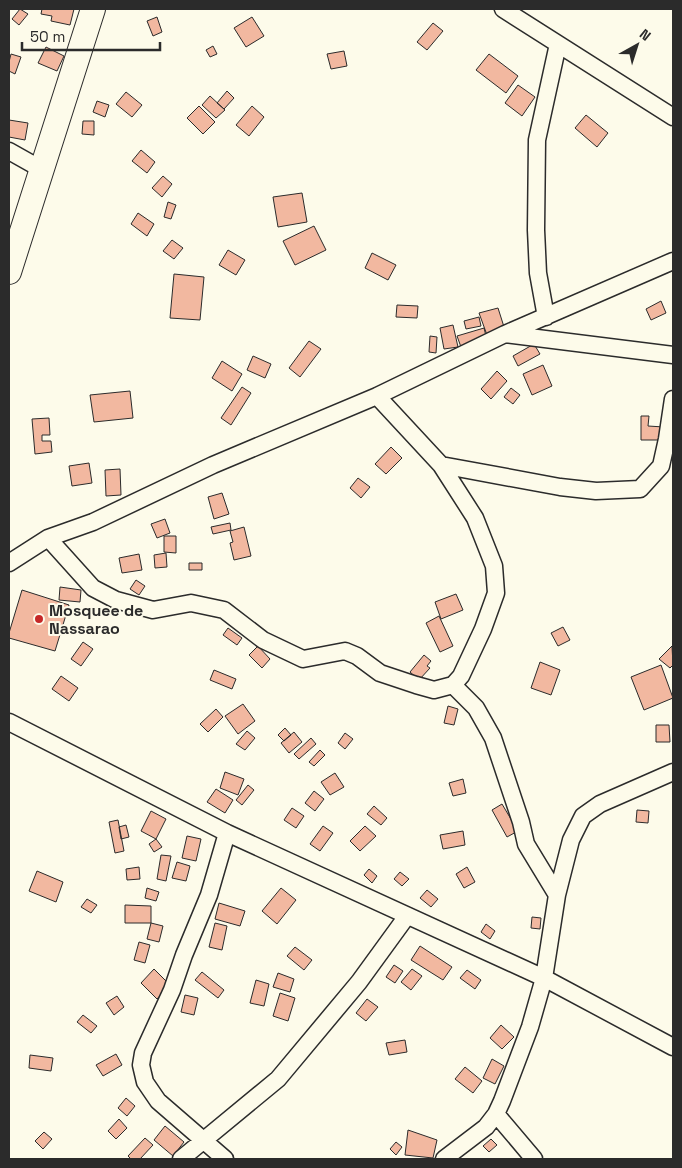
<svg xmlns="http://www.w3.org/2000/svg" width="682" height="1168" font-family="'Space Grotesk',sans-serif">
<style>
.building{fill:#f2b8a0;stroke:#2b2b2b}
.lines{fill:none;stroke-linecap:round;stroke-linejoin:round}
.street-casing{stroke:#2b2b2b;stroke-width:19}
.secondary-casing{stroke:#2b2b2b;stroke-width:26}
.street{stroke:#fdfbea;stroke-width:16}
.secondary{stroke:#fdfbea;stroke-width:24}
.poi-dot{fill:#c62828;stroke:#fdfbea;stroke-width:2}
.labels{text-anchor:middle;stroke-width:4;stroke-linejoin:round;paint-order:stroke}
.poi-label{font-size:16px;font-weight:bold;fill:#2b2b2b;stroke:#fdfbea;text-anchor:start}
</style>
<rect width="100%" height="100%" fill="#fdfbea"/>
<path class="building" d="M20,9L28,14L19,25L12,19Z
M42,9H74L70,25L51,21L52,16L41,14Z
M157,17L162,32L153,36L147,21Z
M252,17L264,36L246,47L234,28Z
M433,23L443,31L427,50L417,42Z
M213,46L217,54L210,57L206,50Z
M46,47L64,56L57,71L38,63Z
M344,51L347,66L331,69L327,54Z
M11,54L21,57L15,74L9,71V62Z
M489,54L518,76L506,93L476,70Z
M518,85L535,97L522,116L505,103Z
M227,91L234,98L224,109L217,103Z
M126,92L142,105L132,117L116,104Z
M210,96L225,110L216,118L202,105Z
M97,101L109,105L105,117L93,112Z
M199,106L215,122L203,134L187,118Z
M252,106L264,117L249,136L236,125Z
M586,115L608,133L597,147L575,128Z
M9,120L28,123L25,140L9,137Z
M83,121H94V135L82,134Z
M141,150L155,162L147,173L132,161Z
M163,176L172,184L162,197L152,188Z
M302,193L307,222L278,227L273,197Z
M168,202L176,205L171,219L164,217Z
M138,213L154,224L147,236L131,224Z
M314,226L326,250L295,265L283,241Z
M172,240L183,248L174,259L163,251Z
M228,250L245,260L236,275L219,265Z
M372,253L396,265L388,280L365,268Z
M174,274L204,277L200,320L170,318Z
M661,301L666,313L651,320L646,309Z
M397,305L418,306L417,318L396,317Z
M498,308L505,330L487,335L479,313Z
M479,317L481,326L466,329L464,321Z
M453,325L458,347L444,349L440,328Z
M484,328L487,340L461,347L457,336Z
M430,336L437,337L436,353L429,352Z
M309,341L321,349L300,377L289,368Z
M534,344L540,354L518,366L513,356Z
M253,356L271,364L265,378L247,370Z
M222,361L242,374L232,391L212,378Z
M543,365L552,386L532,395L523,374Z
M497,371L507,381L491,399L481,389Z
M242,387L251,393L231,425L221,418Z
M511,388L520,395L513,404L504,397Z
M130,391L133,418L94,422L90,395Z
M641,416H649L648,426L664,427L665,440H641Z
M49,418L50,435H42V441H51L52,452L35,454L32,419Z
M391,447L402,458L386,474L375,464Z
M89,463L92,483L72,486L69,466Z
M120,469L121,495L106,496L105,470Z
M358,478L370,487L361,498L350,488Z
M222,493L229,514L214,519L208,497Z
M165,519L170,533L157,538L151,524Z
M230,523L231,530L213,534L211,527Z
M244,527L251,556L234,560L230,543L233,542L230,531Z
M164,536H176V553L164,552Z
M166,553L167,567L155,568L154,555Z
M139,554L142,570L122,573L119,558Z
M189,563H202V570H189Z
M136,580L145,586L139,595L130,589Z
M60,587L81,590L80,602L59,600Z
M22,590L69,605L55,651L9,638V633Z
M456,594L463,610L441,619L435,602Z
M439,616L453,646L440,652L426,623Z
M563,627L570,640L558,646L551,633Z
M228,628L242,638L237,645L223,635Z
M83,642L93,649L81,666L71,659Z
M258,646L270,659L262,668L249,655Z
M672,646L673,665L670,668L659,659Z
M424,655L431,661L427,666L430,668L419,680L410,672Z
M540,662L560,670L551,695L531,688Z
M661,665L673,698L644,710L631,677Z
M214,670L236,679L232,689L210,680Z
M61,676L78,688L69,701L52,689Z
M243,704L255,721L238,734L225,716Z
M448,706L458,709L454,725L444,723Z
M216,709L223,717L208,732L200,724Z
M656,725H669L670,742H656Z
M285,728L291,735L284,741L278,735Z
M247,731L255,738L245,750L236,744Z
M294,732L302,742L289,753L281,743Z
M345,733L353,739L345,749L338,743Z
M311,738L316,744L299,759L294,754Z
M320,750L325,755L314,766L309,762Z
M225,772L244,779L238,795L220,788Z
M335,773L344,787L330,795L321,782Z
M463,779L466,793L453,796L449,783Z
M248,785L254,790L242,805L236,800Z
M216,789L233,800L225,813L207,802Z
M314,791L324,799L315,811L305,803Z
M502,804L518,831L507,837L492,810Z
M374,806L387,818L381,825L367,814Z
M292,808L304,816L296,828L284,820Z
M637,810L649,811L648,823L636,822Z
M151,811L166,819L156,839L141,831Z
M118,820L124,851L115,853L109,822Z
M126,825L129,837L121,839L119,827Z
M323,826L333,833L320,851L310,844Z
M365,826L376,836L360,851L350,841Z
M463,831L465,845L443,849L440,835Z
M187,836L201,839L196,861L182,858Z
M156,839L162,847L154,852L149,844Z
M161,855L171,856L166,881L157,879Z
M177,862L190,866L186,881L172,878Z
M139,867L140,879L127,880L126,869Z
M467,867L475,882L464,888L456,874Z
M369,869L377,876L372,883L364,875Z
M37,871L63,882L56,902L29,891Z
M400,872L409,879L402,886L394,879Z
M147,888L159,892L156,901L145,898Z
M281,888L296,900L277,924L262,911Z
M427,890L438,899L431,907L420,898Z
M87,899L97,905L91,913L81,907Z
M219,903L245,911L240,926L215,919Z
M125,905L151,906V923H125Z
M532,917L541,918L540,929L531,928Z
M151,923L163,926L159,942L147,939Z
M215,923L227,926L222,950L209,947Z
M486,924L495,931L490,939L481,932Z
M139,942L150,945L145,963L134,960Z
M420,946L452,967L443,980L411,960Z
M295,947L312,960L304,970L287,956Z
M394,965L403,971L395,983L386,977Z
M154,969L170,985L157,999L141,983Z
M412,969L422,976L411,990L401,982Z
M467,970L481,980L475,989L460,978Z
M202,972L224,990L218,998L195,980Z
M278,973L294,979L290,992L273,987Z
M256,980L269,984L264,1006L250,1003Z
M280,993L295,998L288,1021L273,1016Z
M185,995L198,998L194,1015L181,1012Z
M117,996L124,1007L114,1015L106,1003Z
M367,999L378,1007L366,1021L356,1013Z
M83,1015L97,1026L91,1033L77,1022Z
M501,1025L514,1037L502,1049L490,1038Z
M405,1040L407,1052L389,1055L386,1043Z
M116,1054L122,1065L103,1076L96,1065Z
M30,1055L53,1058L51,1071L29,1068Z
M492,1059L504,1066L495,1084L483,1078Z
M465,1067L482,1081L473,1093L455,1079Z
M126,1098L135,1106L127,1116L118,1108Z
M119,1119L127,1128L116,1139L108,1131Z
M165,1126L184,1142L173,1156L154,1140Z
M408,1130L437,1140L433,1158L405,1155Z
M44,1132L52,1139L43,1149L35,1141Z
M145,1138L153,1145L140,1159H131L128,1156Z
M491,1139L497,1145L489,1152L483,1146Z
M396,1142L402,1147L396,1155L390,1149Z"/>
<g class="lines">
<defs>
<path id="street" d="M503,9L673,117
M9,151L41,169
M546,317L538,273L536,230L537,140L558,44
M505,334L673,355
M441,465L560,487L596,491L640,489L661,466L667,439L673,399
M48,538L93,588L116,600L153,610L191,603L224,610L263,640L303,659L345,651L357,656L380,673L416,685L434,690L453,685L461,676L483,629L496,593L494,566L475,518L441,465L377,396
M9,563L48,538L93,522L213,465L377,396L505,334L673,261
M453,685L476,708L493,738L521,822L526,844L557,895
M9,722L227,833L544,978L673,1047
M496,1114L534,1159
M181,1159L278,1079L359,982L407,916
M225,1159L158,1101L145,1082L141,1065L143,1053L172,990L184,955L209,895L227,833
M444,1159L486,1127L496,1114L502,1101L530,1027L544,978L557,895L571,840L583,816L600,804L673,772"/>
<path id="secondary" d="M9,272L93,9"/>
</defs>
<use href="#street" class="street-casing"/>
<use href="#secondary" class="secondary-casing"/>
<use href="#street" class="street"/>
<use href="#secondary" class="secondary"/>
</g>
<circle class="poi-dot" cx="39" cy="619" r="5"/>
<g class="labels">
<g class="poi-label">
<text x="49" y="616">Mosquee de<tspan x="49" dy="18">Nassarao</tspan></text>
</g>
</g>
<rect width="682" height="1168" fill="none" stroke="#2b2b2b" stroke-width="20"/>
<g transform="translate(637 45) rotate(39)" stroke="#fdfbea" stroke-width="4" paint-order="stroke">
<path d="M0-4L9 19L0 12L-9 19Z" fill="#2b2b2b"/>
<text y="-8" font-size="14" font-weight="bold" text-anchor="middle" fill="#2b2b2b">N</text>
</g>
<path d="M22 42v8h138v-8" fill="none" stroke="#2b2b2b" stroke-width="2.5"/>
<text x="30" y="42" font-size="15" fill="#2b2b2b" stroke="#fdfbea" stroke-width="4" paint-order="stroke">50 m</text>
</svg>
